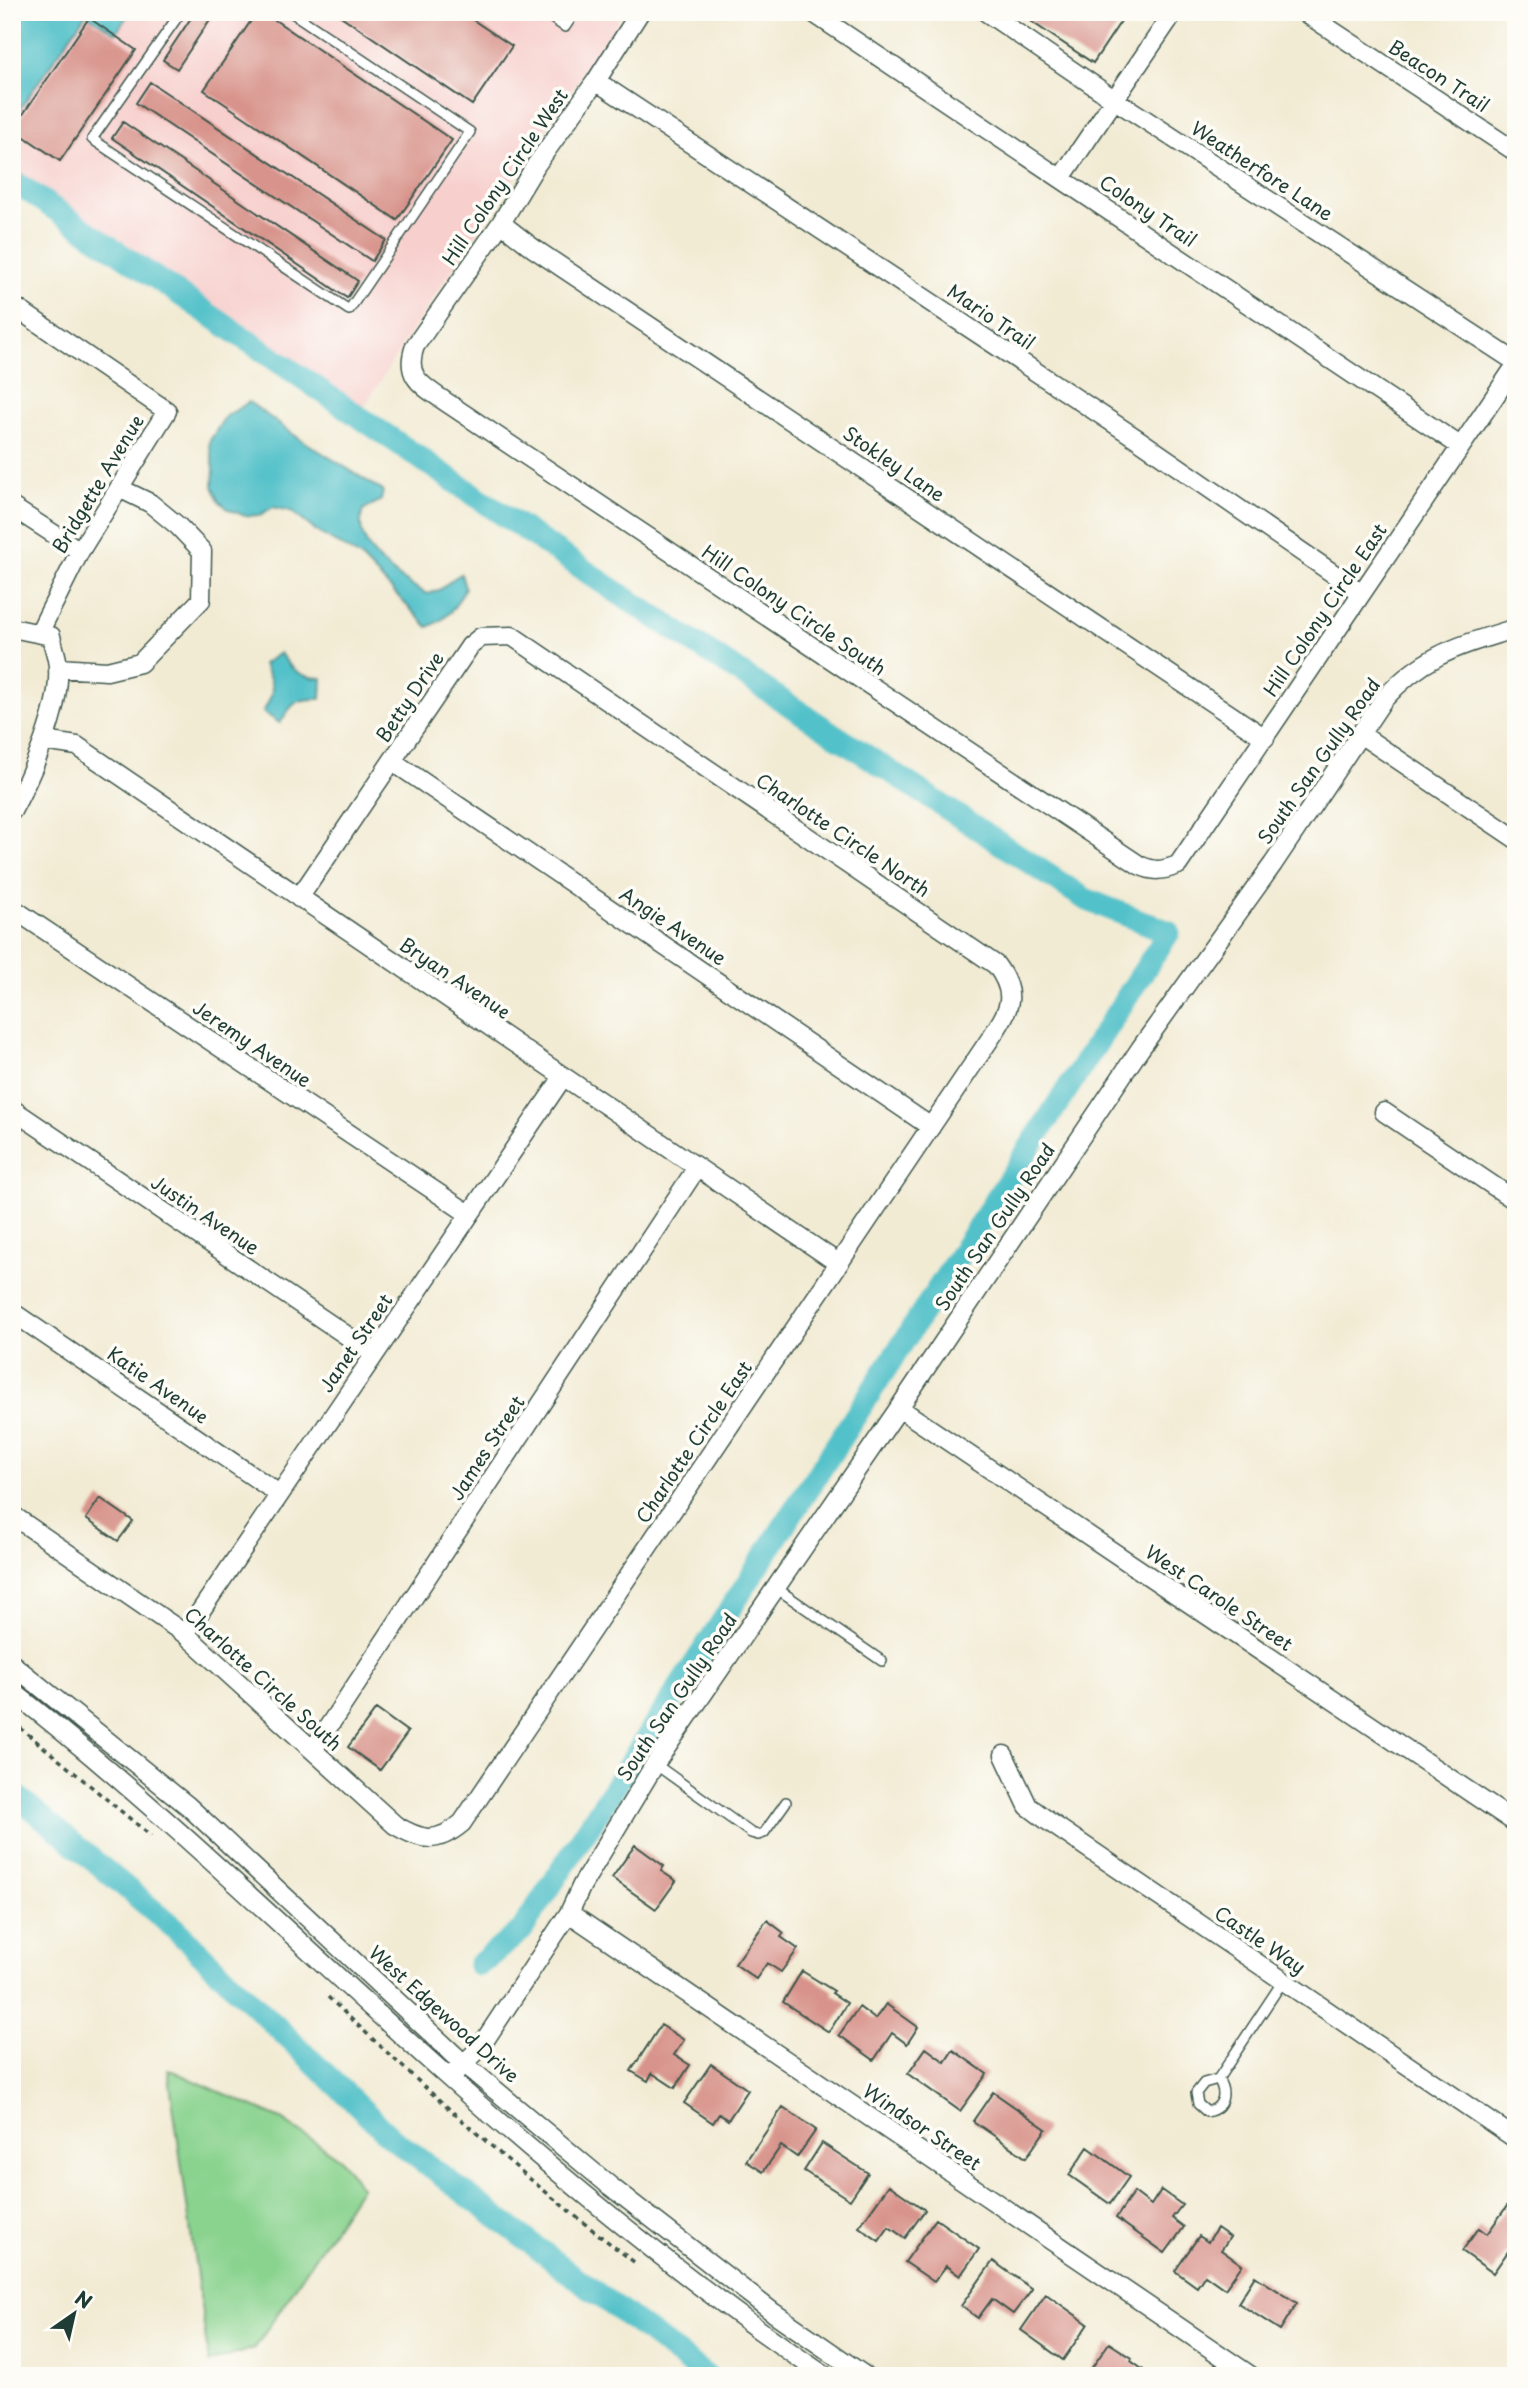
<svg xmlns="http://www.w3.org/2000/svg" width="1528" height="2388" font-family="'Playpen Sans',sans-serif">
<style>
.built{fill:#f7d0ce}
.green{fill:#8ad38f;stroke:#548862;stroke-width:2}
.water{fill:#53c1c9;stroke:#397f7e;stroke-width:2}
.lines{fill:none;stroke-linecap:round;stroke-linejoin:round}
.canal{stroke:#53c1c9;stroke-width:23}
.building{fill:#d8948c}
.service-casing{stroke:#3f574c;stroke-width:12}
.minor-casing{stroke:#3f574c;stroke-width:21}
.path{stroke:#3f574c;stroke-width:3.5;stroke-dasharray:5 5;stroke-linecap:butt}
.service{stroke:#fff;stroke-width:9}
.minor{stroke:#fff;stroke-width:18}
.labels{text-anchor:middle;stroke-width:7;stroke-linejoin:round;paint-order:stroke}
.street-label{font-size:19px;fill:#1f3d34;stroke:#fdfcf7}
</style>
<rect width="100%" height="100%" fill="#fdfcf7"/>
<filter id="ink" filterUnits="userSpaceOnUse"><feTurbulence type="fractalNoise" baseFrequency=".0143" numOctaves="2"/><feDisplacementMap in="SourceGraphic" scale="14" xChannelSelector="R" yChannelSelector="G"/><feConvolveMatrix kernelMatrix="1 2 1 2 8 2 1 2 1" color-interpolation-filters="sRGB"/></filter>
<filter id="wash" filterUnits="userSpaceOnUse"><feTurbulence type="fractalNoise" baseFrequency=".00686" numOctaves="4" result="noise"/><feDisplacementMap in="SourceGraphic" scale="28" xChannelSelector="R" yChannelSelector="G"/><feGaussianBlur stdDeviation="1.57" result="paint"/><feColorMatrix in="noise" values="0 0 0 0 0 0 0 0 0 0 0 0 0 0 0 0 0 1.4 0 .05"/><feComposite in="paint" operator="in"/></filter>
<g filter="url(#wash)">
<rect width="100%" height="100%" fill="#f2ebd4"/>
<path class="built" d="M130,12H624L406,340L358,417L12,188V120L86,13L116,33Z"/>
<path class="green" d="M168,2069L281,2119L340,2159L361,2187L255,2348L209,2363Z"/>
<path class="water" d="M12,12H130L116,33L86,14L12,120Z
M249,402L297,437L383,491L381,500L363,510C350,547 399,579 427,594C447,590 446,581 461,574L465,588C455,608 449,618 428,627L360,557L316,531L291,511L273,507L260,515L245,516L228,509L219,501L213,486L214,468L209,442L225,417Z
M280,653C291,670 301,678 322,678L321,699C296,698 293,702 280,723L263,712C275,691 275,686 263,664Z"/>
<g class="lines">
<path class="canal" d="M12,180L606,585L1085,899L1169,932L522,1930L479,1965
M12,1792L173,1927L392,2138L706,2376"/>
</g>
<g id="blocks">
<path class="building" d="M195,12H215L177,69L163,60Z
M257,12H263L452,140L397,220L204,90Z
M335,12H461L512,46L472,105Z
M1017,12H1127L1093,63Z
M89,18L136,50L60,161L13,129Z
M150,82L386,240L372,261L136,103Z
M123,122L358,281L347,298L112,138Z
M100,1498L133,1521L118,1541L86,1519Z
M376,1709L408,1732L380,1770L348,1747Z
M635,1845L664,1866L661,1871L676,1881L656,1909L612,1878Z
M767,1920L784,1933L781,1937L798,1949L781,1972L767,1963L756,1979L735,1964Z
M802,1971L834,1991L832,1993L847,2003L829,2032L783,2002Z
M886,2004L918,2027L907,2044L892,2033L874,2060L839,2035L859,2007L875,2019Z
M661,2025L684,2040L674,2055L690,2065L675,2088L652,2073L648,2081L631,2071Z
M926,2048L945,2062L953,2050L987,2074L960,2111L908,2074Z
M711,2064L748,2090L728,2120L719,2114L713,2123L684,2103Z
M993,2092L1046,2129L1026,2158L973,2121Z
M783,2107L816,2130L797,2157L781,2146L763,2172L746,2161Z
M822,2143L868,2173L850,2200L804,2171Z
M1088,2147L1129,2177L1110,2204L1069,2175Z
M889,2185L925,2210L905,2238L889,2227L879,2241L859,2227Z
M1161,2190L1182,2205L1172,2218L1184,2227L1165,2253L1116,2218L1134,2192L1151,2205Z
M1512,2199L1516,2202V2240L1493,2273L1462,2251L1479,2228L1487,2234Z
M936,2219L979,2249L960,2276L946,2266L934,2282L905,2262Z
M1217,2228L1230,2237L1221,2250L1242,2265L1225,2289L1205,2275L1197,2287L1175,2271L1199,2236L1208,2242Z
M993,2261L1032,2289L1013,2314L992,2299L978,2318L961,2306Z
M1255,2276L1297,2303L1280,2330L1238,2303Z
M1046,2294L1088,2324L1063,2360L1021,2330Z
M1109,2343L1132,2358L1131,2361L1149,2374L1147,2376H1101L1091,2369Z"/>
</g>
</g>
<g filter="url(#ink)">
<use href="#blocks" fill-opacity="0" stroke="#3f574c" stroke-width="2"/>
<g class="lines">
<defs>
<path id="service" d="M181,12L92,139L349,310L470,132L291,12
M543,12L565,27L575,12
M776,1588L882,1661
M655,1764L751,1833L758,1835L764,1833L786,1802
M1218,2079C1227,2093 1224,2108 1207,2112L1198,2104L1196,2093L1204,2083L1218,2079L1283,1981"/>
<path id="minor" d="M640,12L596,81L536,165L501,223L415,346C404,376 421,385 443,400L1139,865C1154,872 1162,871 1178,865C1292,699 1402,531 1516,365
M812,12L1460,446
M986,12L1115,100L1516,362
M1304,12L1516,152
M596,81L1139,440L1360,592
M1061,178L1174,12
M501,223L533,248L1265,738
M12,305L167,411L80,551L39,633
M12,507L80,551
M12,628L51,636C53,646 58,658 58,668C61,709 31,776 12,811
M58,668L107,671L140,663L201,600L202,551L178,526L150,503L119,488
M1360,734L1516,839
M44,741L77,746L838,1263
M392,761L931,1127
M12,908L469,1214
M12,1109L374,1354
M1384,1112L1516,1201
M12,1312L279,1494
M899,1408L1516,1823
M12,1515L185,1634L395,1825C422,1841 437,1844 462,1823L992,1036C1010,1008 1018,995 996,965L512,636L481,637L470,646L299,898
M185,1634L563,1077
M12,1664L188,1806L463,2063L610,2186L774,2313L865,2376
M12,1691C165,1811 303,1948 448,2077C567,2183 692,2286 825,2376
M313,1750L696,1169
M1004,1755L1028,1806L1048,1821L1516,2139
M569,1913L1251,2376
M449,2078L479,2049L569,1913L582,1885L655,1764L899,1408L1140,1049L1273,864L1383,700C1424,654 1459,646 1516,628"/>
</defs>
<use href="#service" class="service-casing"/>
<use href="#minor" class="minor-casing"/>
<path class="path" d="M12,1721L151,1836
M328,1997C426,2090 526,2180 634,2262"/>
<use href="#service" class="service"/>
<use href="#minor" class="minor"/>
</g>
</g>
<g class="labels">
<g class="street-label">
<text transform="translate(1439 76) rotate(33)" y="7">Beacon Trail</text>
<text transform="translate(1262 171) rotate(33)" y="7">Weatherfore Lane</text>
<text transform="translate(505 177) rotate(-56)" y="7">Hill Colony Circle West</text>
<text transform="translate(1148 211) rotate(34)" y="7">Colony Trail</text>
<text transform="translate(991 317) rotate(34)" y="7">Mario Trail</text>
<text transform="translate(894 464) rotate(34)" y="7">Stokley Lane</text>
<text transform="translate(98 484) rotate(-59)" y="7">Bridgette Avenue</text>
<text transform="translate(794 610) rotate(34)" y="7">Hill Colony Circle South</text>
<text transform="translate(1325 610) rotate(-56)" y="7">Hill Colony Circle East</text>
<text transform="translate(410 697) rotate(-56)" y="7">Betty Drive</text>
<text transform="translate(1319 761) rotate(-55)" y="7">South San Gully Road</text>
<text transform="translate(843 835) rotate(34)" y="7">Charlotte Circle North</text>
<text transform="translate(673 926) rotate(34)" y="7">Angie Avenue</text>
<text transform="translate(455 978) rotate(34)" y="7">Bryan Avenue</text>
<text transform="translate(252 1044) rotate(34)" y="7">Jeremy Avenue</text>
<text transform="translate(205 1215) rotate(34)" y="7">Justin Avenue</text>
<text transform="translate(995 1227) rotate(-56)" y="7">South San Gully Road</text>
<text transform="translate(356 1343) rotate(-56)" y="7">Janet Street</text>
<text transform="translate(158 1385) rotate(35)" y="7">Katie Avenue</text>
<text transform="translate(694 1442) rotate(-56)" y="7">Charlotte Circle East</text>
<text transform="translate(487 1448) rotate(-57)" y="7">James Street</text>
<text transform="translate(1219 1598) rotate(34)" y="7">West Carole Street</text>
<text transform="translate(263 1679) rotate(42)" y="7">Charlotte Circle South</text>
<text transform="translate(677 1697) rotate(-56)" y="7">South San Gully Road</text>
<text transform="translate(1260 1940) rotate(34)" y="7">Castle Way</text>
<text transform="translate(444 2014) rotate(42)" y="7">West Edgewood Drive</text>
<text transform="translate(922 2127) rotate(34)" y="7">Windsor Street</text>
</g>
</g>
<rect width="1528" height="2388" fill="none" stroke="#fdfcf7" stroke-width="42"/>
<g transform="translate(74 2314) rotate(34)" stroke="#fdfcf7" stroke-width="5" paint-order="stroke">
<path d="M0-5L12 26L0 18L-12 26Z" fill="#1f3d34"/>
<text y="-10" font-size="19" font-weight="bold" text-anchor="middle" fill="#1f3d34">N</text>
</g>
</svg>
